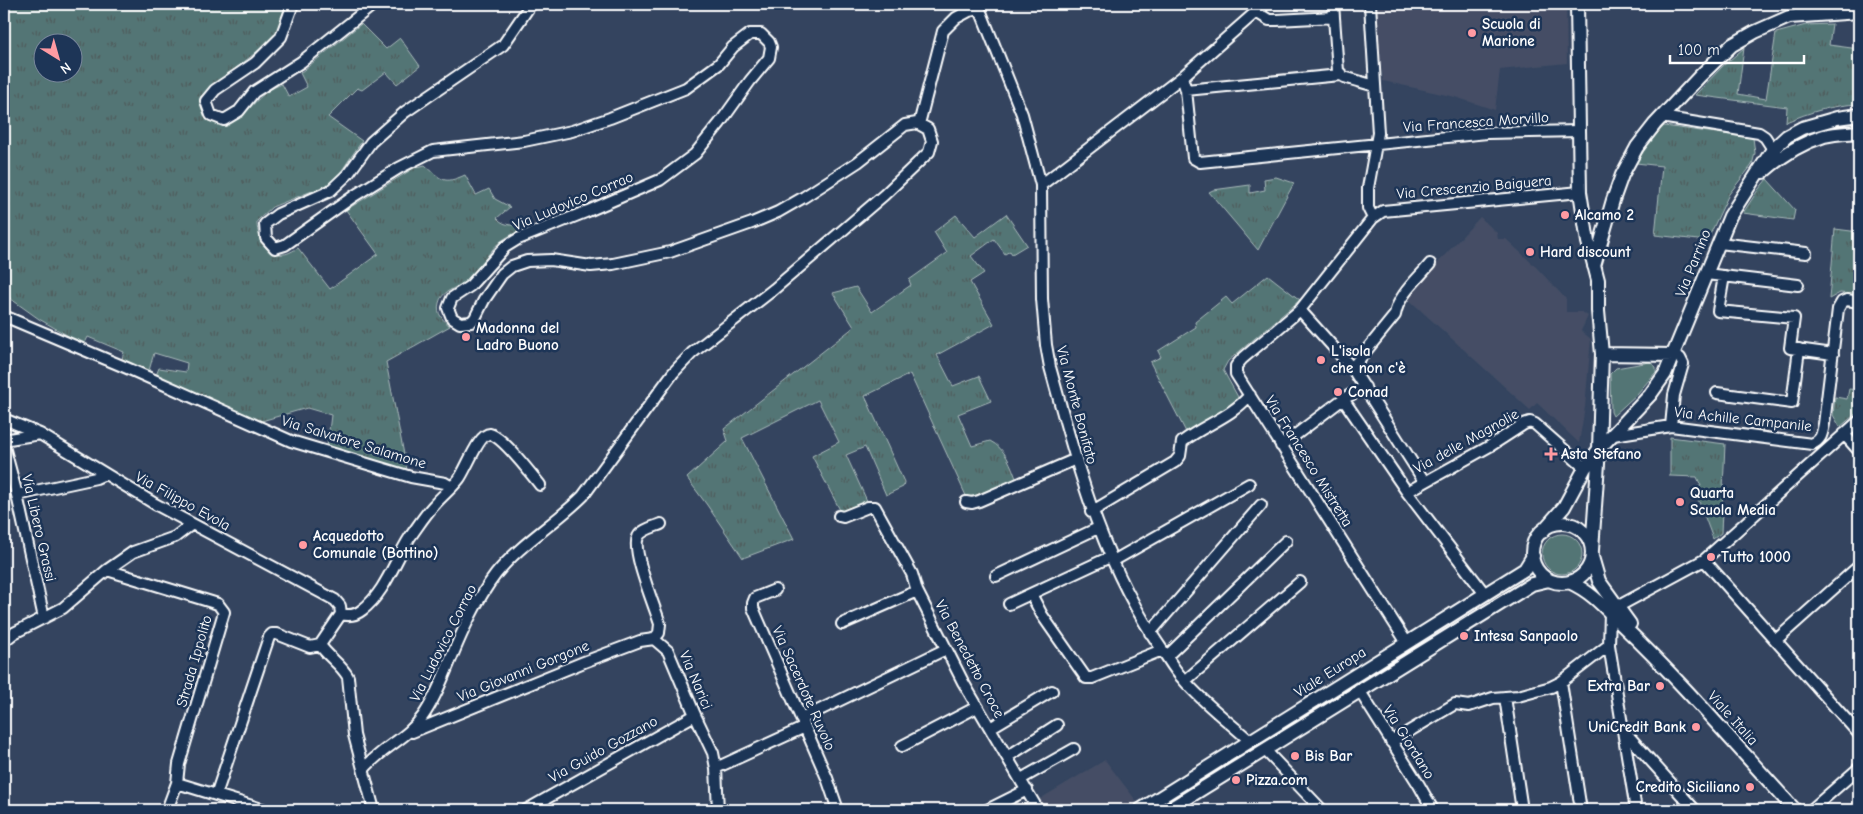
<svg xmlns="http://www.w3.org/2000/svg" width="1863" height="814" font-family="'Comic Neue',sans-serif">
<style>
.built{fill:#444e65}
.grass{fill:url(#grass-tufts);stroke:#a9baba;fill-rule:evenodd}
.garden{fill:#537575;stroke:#a9baba}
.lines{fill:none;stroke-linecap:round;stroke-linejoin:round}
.minor-casing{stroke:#fff;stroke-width:14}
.tertiary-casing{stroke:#fff;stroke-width:16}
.minor{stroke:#1d3557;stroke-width:10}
.tertiary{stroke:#1d3557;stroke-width:12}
.poi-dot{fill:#ff9aa2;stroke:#1d3557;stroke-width:2}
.labels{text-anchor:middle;stroke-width:5;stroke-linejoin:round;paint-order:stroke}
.poi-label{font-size:15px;font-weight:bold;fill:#fff;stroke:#1d3557;text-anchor:start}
.street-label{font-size:15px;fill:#fff;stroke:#1d3557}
</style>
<defs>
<pattern id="grass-tufts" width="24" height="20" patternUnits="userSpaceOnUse" patternTransform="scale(1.25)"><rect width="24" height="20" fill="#537575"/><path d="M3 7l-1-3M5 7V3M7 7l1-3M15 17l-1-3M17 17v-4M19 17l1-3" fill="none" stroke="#4f5c5c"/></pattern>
</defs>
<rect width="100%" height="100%" fill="#34445f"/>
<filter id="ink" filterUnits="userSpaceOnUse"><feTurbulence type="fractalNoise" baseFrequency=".02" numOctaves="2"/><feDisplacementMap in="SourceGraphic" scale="10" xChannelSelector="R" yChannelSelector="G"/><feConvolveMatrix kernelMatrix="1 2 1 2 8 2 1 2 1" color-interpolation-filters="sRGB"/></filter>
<g filter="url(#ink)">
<path class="built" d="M1374,4H1566L1567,63L1500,70L1495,110L1455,97L1383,81Z
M1480,217L1497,233L1498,239H1506L1535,266L1566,299V312H1582L1588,316L1581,331L1591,339L1585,407L1579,443L1537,403L1530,410L1406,297Z
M1105,760L1138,803L1125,810H1045L1038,800Z"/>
<path class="grass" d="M4,4H290L278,31L269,42L200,97C201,106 203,115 211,120C234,135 251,102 268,91C272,88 277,86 282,84L289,97L307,87L300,73L361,24L386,49L400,38L420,66L397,84L386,72L362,90L357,88L328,117L362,141L338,176L327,185L272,207L257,221C256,235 267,257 284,254C288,254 294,250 298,248L330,289L378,254L346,210L414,168L425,165C442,180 443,185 465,175L476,195L489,189L495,199L510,207L497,218C505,228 517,224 529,227C520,231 509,235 501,241C487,252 480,271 465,282C457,288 441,291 439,303C436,314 443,320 450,326L386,362L407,470L327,447L331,415L307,408L258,422L155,378L159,368L186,372L187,363L154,353L148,374L121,362L124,352L88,337L84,345L39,319L4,294ZM42,42H72V72H42Z
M1832,24L1829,45L1859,49V104C1833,105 1810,112 1786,122L1787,107L1695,95L1723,66L1744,48L1738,94L1766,99L1776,33L1806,25Z
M1664,126L1753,138L1755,153L1752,165L1729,194L1707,241L1655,235L1662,166L1636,163L1651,140Z
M1276,177L1294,183L1258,250L1209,192L1213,190L1250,185V193L1265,190L1264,179Z
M1767,179L1795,210L1793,220L1743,213L1758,190Z
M1006,214L1027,245L1012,254L1010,251L1005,254L994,239L971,256L984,273L970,282L994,324L937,355L953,386L979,376L991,401L958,414L972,446L990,441C1006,449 1011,465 1017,481L980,499L967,498L910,374L865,396L904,482L903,487L886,495L865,447L846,455L868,503L841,512L812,456L839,442L818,400L742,438L794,539L743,558L707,505L687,478L728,441L724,429L854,327L833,293L856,287L872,312L911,285L909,280L947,253L934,232L956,215L975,237Z
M1835,229L1859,232V295L1840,293L1829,299Z
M1268,275L1300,300L1228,361L1223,370L1238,397L1235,406L1187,434L1150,362L1161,357L1158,351L1196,327L1195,322L1226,297L1232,304Z
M1849,389L1859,390V411L1840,427L1833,415L1835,397L1847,399Z
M1670,437L1725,444L1721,533L1713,539L1694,488L1701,486L1697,477L1670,476Z"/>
<path class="garden" d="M1650,362L1656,367V372L1637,394L1613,416L1611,412L1610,374L1616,368Z
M1542 554a20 20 0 1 1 40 0a20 20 0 1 1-40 0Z"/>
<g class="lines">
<defs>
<path id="minor" d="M293,4L281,37L255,63L215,90L206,101L211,115L224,120L239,111L254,92L301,62L374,4
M975,4L981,12L1022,114L1041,185L1042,299L1046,345L1050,367C1078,468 1102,564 1163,651C1169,660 1175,671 1183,679C1202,702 1228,721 1250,741
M1333,4L1338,71L1344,77L1375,86
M1370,4L1378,133L1368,188V208L1373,218L1300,310L1352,368L1424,481
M1799,4L1800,17
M1256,12L1269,20H1277L1334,17
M1182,77L1186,90L1193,158L1200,162L1487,133L1579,131
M1186,90L1340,75
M1661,117L1759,133L1765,137L1776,154
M919,124L943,31L956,18L969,11L979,9
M1041,185L1182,77L1265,4
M1373,218L1383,211L1580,192
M1719,243L1806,253
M1706,274L1798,285
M1724,276L1718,311L1794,318L1790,348L1833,354
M1300,310L1242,359L1236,366V374L1407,643
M4,316L127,368L291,441L411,477L445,483L452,487
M1352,368L1395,315C1398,295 1418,279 1430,264
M1717,393L1792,403L1799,349
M1343,399L1407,492L1485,594
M4,419L40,434L155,504L335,600L340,606L341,614
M1671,426L1674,395L1683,364L1680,358L1674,355
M1844,434L1859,451
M1613,435L1671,426L1812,444C1822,440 1822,433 1824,424L1838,309L1842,302L1847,300L1859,302
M4,446L17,495L44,618
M4,446L5,441L9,439L40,434
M1281,446L1343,399L1365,387
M1407,492L1490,446L1524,424L1530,422L1535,424L1585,468
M17,495L96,478L105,474
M966,502L972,503L979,501L1076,459
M1091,512L1175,462L1180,456L1182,442C1205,424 1230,418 1250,395
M839,516L843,517L868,507H875L912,574L917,591
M661,524C654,527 641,530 638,537C631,551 655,607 660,624L659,633L654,639L668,651L695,715L713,753L716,768L718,810
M1704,560L1859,734
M1113,561L1249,484
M107,570L218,604L224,612L179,764L177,783L167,810
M996,576L1098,528
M775,590L755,598L753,603V608L827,778L838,810
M1031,594L1042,615L1086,678H1092L1162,650
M1009,604L1110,557
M1617,607L1704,560L1859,421
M1610,613L1609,645L1636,810
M341,614C348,616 356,615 362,610C385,593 395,560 410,537C418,526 426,513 435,504C443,495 452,488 459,479C466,470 479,433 490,434C503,437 531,474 540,485
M341,614L320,645C328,657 341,664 348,677L354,735L374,810
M842,624L917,591L963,682L1038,810
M1150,633L1261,505
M1776,640L1859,566
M4,641L14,633L63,608L107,570L133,552L175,537L192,524
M1167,656L1286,541
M1185,681L1300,582
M1561,682L1581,810
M1359,690L1419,785L1433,810
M1505,697L1522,810
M801,719L946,649
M990,728L1052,691
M1624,731L1695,810
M412,732L584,662L640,641L654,639
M1391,742L1455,704L1469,706L1493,698L1518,696L1551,687L1561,682L1609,645
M902,746L977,707
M1265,750L1322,810
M1007,757L1057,725
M716,768L805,727
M364,769C381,748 408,738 423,716C435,699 442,680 450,661C462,632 476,600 496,574C520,544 556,523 583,496L673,373L692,353L774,289L884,195L929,152L932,141L928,129L917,123L905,125L858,162L804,197L778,212L752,223L670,252L613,264L591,266L551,260L527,261L512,266L502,274L484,300L475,318L471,322L460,323L452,318L448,308L452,298L470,286L505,247L518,239L588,211L660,180L695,154L720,123L750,81L769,58L771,47L769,42L761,34H750L733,47L719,64L686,88L610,118L572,131L524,141L433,151L399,168L354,196L285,245L275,248L266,238L265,224L278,214L330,191L348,174L371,142L405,112L503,45L531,4
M1021,779L1074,749
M177,783L265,810
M216,795L269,637L272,634H277L310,647L320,645
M526,810L695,715
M987,810L1027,790
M1811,810L1859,768"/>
<path id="tertiary" d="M1577,4L1580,192L1588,242L1598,280V311L1602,354L1599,449L1592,550
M1763,172C1781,156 1801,143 1824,136C1835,133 1848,133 1859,132
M1594,266L1613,200L1622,175L1637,147L1655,124L1700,76L1732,45L1755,32L1789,17L1859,12
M1602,354L1674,355
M1532 553a30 30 0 1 1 60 0a30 30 0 1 1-60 0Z
M1542,532L1564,507L1585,468L1599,449L1650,395L1665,374L1730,216L1773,149L1787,136L1802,128L1837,118L1859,115
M1592,557L1599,581L1630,624
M1569,582C1592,592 1605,608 1622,625C1683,683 1738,748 1795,810
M1140,810L1525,569L1533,556
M1168,810L1532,584L1549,580"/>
</defs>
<use href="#minor" class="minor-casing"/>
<use href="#tertiary" class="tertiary-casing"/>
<use href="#minor" class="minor"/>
<use href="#tertiary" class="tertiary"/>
</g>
</g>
<g class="poi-dot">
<circle cx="1472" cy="33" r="5"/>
<circle cx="1565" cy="215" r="5"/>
<circle cx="1530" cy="252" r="5"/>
<circle cx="466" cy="337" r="5"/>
<circle cx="1321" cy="360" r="5"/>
<circle cx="1338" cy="392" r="5"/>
<path d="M1548.5 446.5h5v5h5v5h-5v5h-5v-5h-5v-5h5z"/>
<circle cx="1680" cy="502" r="5"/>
<circle cx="303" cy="545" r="5"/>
<circle cx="1711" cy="557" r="5"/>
<circle cx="1464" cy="636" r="5"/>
<circle cx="1660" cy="686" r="5"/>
<circle cx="1696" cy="727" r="5"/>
<circle cx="1295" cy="756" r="5"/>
<circle cx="1236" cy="780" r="5"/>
<circle cx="1750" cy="787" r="5"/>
</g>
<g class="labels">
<g class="poi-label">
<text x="1482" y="29">Scuola di<tspan x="1482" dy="17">Marione</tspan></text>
<text x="1575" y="220">Alcamo 2</text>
<text x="1540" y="257">Hard discount</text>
<text x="476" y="333">Madonna del<tspan x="476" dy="17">Ladro Buono</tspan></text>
<text x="1331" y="356">L'isola<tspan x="1331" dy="17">che non c'è</tspan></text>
<text x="1348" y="397">Conad</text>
<text x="1561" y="459">Asta Stefano</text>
<text x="1690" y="498">Quarta<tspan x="1690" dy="17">Scuola Media</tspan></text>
<text x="313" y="541">Acquedotto<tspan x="313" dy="17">Comunale (Bottino)</tspan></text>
<text x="1721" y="562">Tutto 1000</text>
<text x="1474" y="641">Intesa Sanpaolo</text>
<text x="1650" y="691" text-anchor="end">Extra Bar</text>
<text x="1686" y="732" text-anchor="end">UniCredit Bank</text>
<text x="1305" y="761">Bis Bar</text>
<text x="1246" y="785">Pizza.com</text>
<text x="1740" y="792" text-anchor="end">Credito Siciliano</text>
</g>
<g class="street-label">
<text transform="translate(1476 122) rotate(-4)" y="5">Via Francesca Morvillo</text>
<text transform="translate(1474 187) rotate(-5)" y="5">Via Crescenzio Baiguera</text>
<text transform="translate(573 201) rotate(-23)" y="5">Via Ludovico Corrao</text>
<text transform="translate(1693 263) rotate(-68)" y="5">Via Parrino</text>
<text transform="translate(1077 405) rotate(75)" y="5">Via Monte Bonifato</text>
<text transform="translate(1743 419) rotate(6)" y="5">Via Achille Campanile</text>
<text transform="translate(1466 441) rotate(-29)" y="5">Via delle Magnolie</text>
<text transform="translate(354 442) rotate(17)" y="5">Via Salvatore Salamone</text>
<text transform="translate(1309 461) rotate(58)" y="5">Via Francesco Mistretta</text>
<text transform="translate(183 501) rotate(29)" y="5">Via Filippo Evola</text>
<text transform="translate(39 528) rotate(77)" y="5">Via Libero Grassi</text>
<text transform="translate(443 643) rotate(-63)" y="5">Via Ludovico Corrao</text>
<text transform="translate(970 659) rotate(62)" y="5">Via Benedetto Croce</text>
<text transform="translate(194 661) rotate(-74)" y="5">Strada Ippolito</text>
<text transform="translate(523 671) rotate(-22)" y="5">Via Giovanni Gorgone</text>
<text transform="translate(1330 672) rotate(-32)" y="5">Viale Europa</text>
<text transform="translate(696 680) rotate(67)" y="5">Via Narici</text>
<text transform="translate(804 688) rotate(66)" y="5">Via Sacerdote Ruvolo</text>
<text transform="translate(1733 718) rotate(48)" y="5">Viale Italia</text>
<text transform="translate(1409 742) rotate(58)" y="5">Via Giordano</text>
<text transform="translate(603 749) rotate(-29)" y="5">Via Guido Gozzano</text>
</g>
</g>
<rect width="1863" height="814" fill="none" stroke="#1d3557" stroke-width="20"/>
<rect x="10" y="10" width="1843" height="794" fill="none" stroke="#fff" stroke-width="2" filter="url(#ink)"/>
<g transform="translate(58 58) rotate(143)"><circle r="24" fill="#1d3557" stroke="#77869a"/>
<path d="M0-4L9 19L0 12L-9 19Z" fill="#ff9aa2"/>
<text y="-8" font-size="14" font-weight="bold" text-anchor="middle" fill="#ffffff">N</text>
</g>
<path d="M1670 55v8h134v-8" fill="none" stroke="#ffffff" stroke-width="2.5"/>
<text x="1678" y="55" font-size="15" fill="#ffffff" stroke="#1d3557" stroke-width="4" paint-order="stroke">100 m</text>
</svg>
